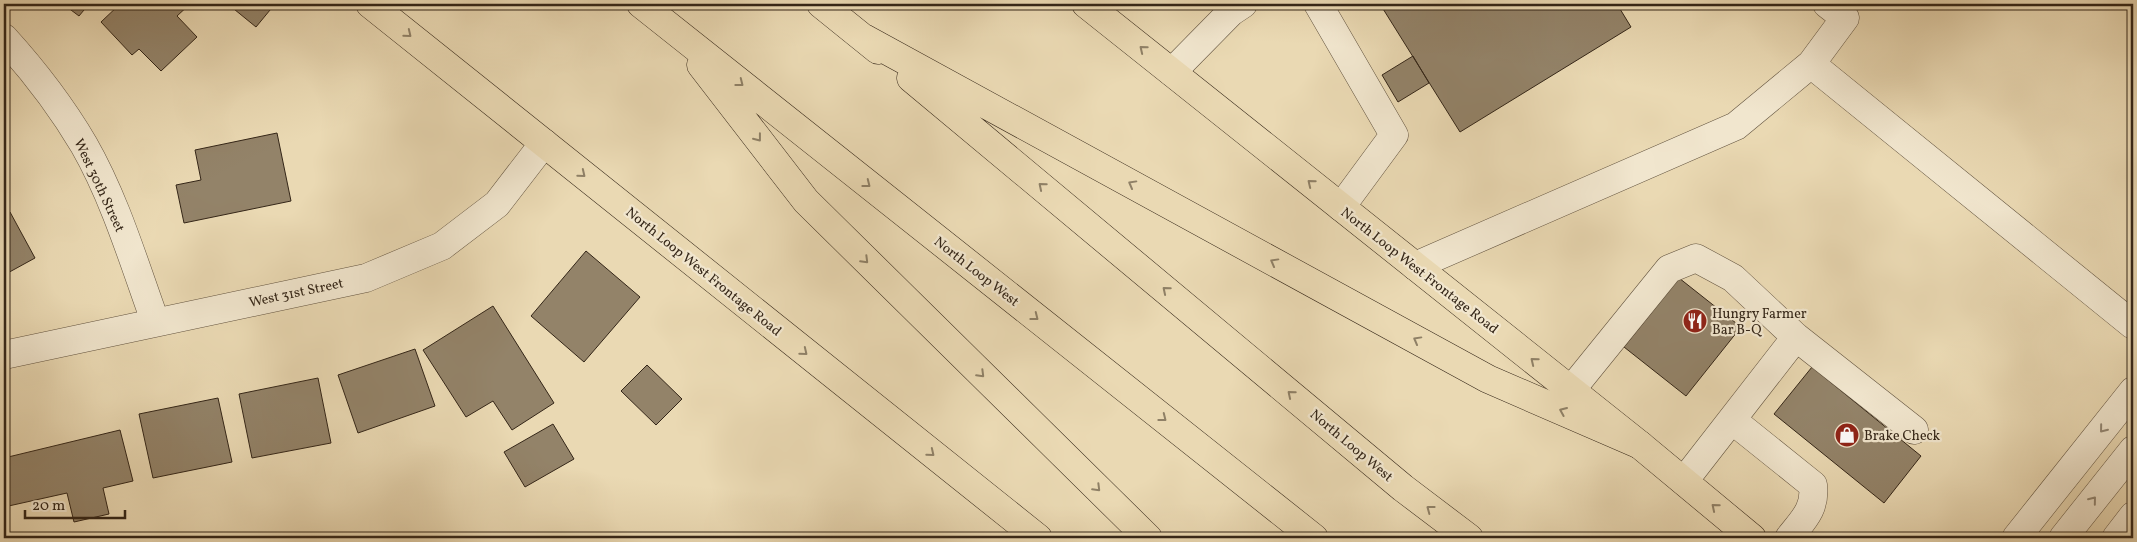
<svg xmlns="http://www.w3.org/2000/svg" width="2137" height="542" font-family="Vollkorn,serif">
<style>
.building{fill:#938369;stroke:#342618}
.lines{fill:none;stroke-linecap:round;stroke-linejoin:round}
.minor-casing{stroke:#62533f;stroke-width:29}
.major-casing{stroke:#342618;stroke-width:29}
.highway-casing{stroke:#342618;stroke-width:29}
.minor{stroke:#f1e6ce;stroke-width:28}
.major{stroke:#ead9b3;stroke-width:28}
.highway{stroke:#ead9b3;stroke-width:28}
.oneway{stroke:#8f8066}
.oneway2{stroke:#928673}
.labels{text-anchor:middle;stroke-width:4.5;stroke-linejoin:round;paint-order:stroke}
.street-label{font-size:14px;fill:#342618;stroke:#f1e6ce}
.poi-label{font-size:14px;fill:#342618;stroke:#f1e6ce;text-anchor:start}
</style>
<rect width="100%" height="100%" fill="#ead9b3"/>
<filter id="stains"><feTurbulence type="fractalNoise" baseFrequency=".004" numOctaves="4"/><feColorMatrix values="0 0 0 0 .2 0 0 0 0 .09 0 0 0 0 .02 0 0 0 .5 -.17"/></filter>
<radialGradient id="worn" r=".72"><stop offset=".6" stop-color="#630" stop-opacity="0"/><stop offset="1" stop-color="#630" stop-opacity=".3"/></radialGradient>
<path class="building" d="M63,4H89L79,16Z
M120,4H190L177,16L197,37L161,71L139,49L132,55L101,22Z
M230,4H275L256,27L229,5Z
M1380,4H1617L1631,27L1460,132Z
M1413,56L1429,83L1398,102L1382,75Z
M277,133L291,201L184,223L176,185L201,180L195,150Z
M10,212L35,258L4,275V215Z
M586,251L640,297L584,362L531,316Z
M1679,278L1741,327L1686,396L1624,347Z
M493,306L554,403L512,430L493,401L466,417L423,350Z
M415,349L435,406L358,433L338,375Z
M647,365L682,399L656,425L621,391Z
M1812,367L1921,456L1884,503L1774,414Z
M318,378L331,443L252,458L239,394Z
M218,398L232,462L153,478L139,414Z
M553,424L574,459L525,487L504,452Z
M120,430L133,481L103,488L109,514L74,522L67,493L4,507V458Z"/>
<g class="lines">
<defs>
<path id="minor" d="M1318,4L1394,135L1341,207
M4,38C34,71 61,106 84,145C115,199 134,263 155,321
M1811,64L1845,18L1827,4
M1172,72L1231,12L1243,4
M1415,266L1736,126L1811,64L2133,325
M1796,337L1914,430
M4,355L366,278L442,246L497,204L544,143
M1571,390L1669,269L1696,258L1733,278L1796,337L1684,481
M1732,420L1813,485C1816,509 1803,520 1789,538
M2016,538L2133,391
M2063,538L2133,450
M2116,538L2133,516"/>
<path id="major" d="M370,4L1038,538
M1086,4L1640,445L1752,538"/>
<path id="highway" d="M641,4L1314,538
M821,4L878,50
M864,38L1488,379L1640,445
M701,65L806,201L1148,538
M911,78L1403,488L1469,538"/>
</defs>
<use href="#minor" class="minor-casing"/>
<use href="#major" class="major-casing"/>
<use href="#highway" class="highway-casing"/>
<use href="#minor" class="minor"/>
<use href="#major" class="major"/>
<use href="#highway" class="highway"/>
</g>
<defs><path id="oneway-chevron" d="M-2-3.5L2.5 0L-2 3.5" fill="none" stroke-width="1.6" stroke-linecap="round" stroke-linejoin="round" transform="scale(1.25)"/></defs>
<g class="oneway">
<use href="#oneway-chevron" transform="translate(408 34) rotate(39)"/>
<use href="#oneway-chevron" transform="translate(1143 49) rotate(-141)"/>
<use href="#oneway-chevron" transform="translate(740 83) rotate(38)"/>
<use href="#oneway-chevron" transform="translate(758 138) rotate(52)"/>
<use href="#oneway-chevron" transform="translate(582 174) rotate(39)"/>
<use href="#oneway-chevron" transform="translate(1311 183) rotate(-141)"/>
<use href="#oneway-chevron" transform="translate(867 184) rotate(38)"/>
<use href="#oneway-chevron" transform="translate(1132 184) rotate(-151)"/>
<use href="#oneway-chevron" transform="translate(1042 186) rotate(-140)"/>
<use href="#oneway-chevron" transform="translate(865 260) rotate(45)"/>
<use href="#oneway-chevron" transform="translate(1274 262) rotate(-151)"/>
<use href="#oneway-chevron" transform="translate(1166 290) rotate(-140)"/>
<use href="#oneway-chevron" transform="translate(1035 317) rotate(38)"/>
<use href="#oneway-chevron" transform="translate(1417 340) rotate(-151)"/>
<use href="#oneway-chevron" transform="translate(804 352) rotate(39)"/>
<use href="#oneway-chevron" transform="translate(1534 361) rotate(-141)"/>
<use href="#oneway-chevron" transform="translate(981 374) rotate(45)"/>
<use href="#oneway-chevron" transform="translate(1291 394) rotate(-140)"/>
<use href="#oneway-chevron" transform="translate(1563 411) rotate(-157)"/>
<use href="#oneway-chevron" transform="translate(1163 418) rotate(38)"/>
<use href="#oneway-chevron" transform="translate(931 453) rotate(39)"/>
<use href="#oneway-chevron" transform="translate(1097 488) rotate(45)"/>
<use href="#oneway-chevron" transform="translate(1715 507) rotate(-140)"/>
<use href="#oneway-chevron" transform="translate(1430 509) rotate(-143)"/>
</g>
<g class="oneway2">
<use href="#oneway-chevron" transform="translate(2103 429) rotate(129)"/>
<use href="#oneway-chevron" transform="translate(2093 500) rotate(-51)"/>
</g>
<defs>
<symbol id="restaurant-disc" viewBox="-11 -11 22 22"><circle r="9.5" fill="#8f2418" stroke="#f1e6ce"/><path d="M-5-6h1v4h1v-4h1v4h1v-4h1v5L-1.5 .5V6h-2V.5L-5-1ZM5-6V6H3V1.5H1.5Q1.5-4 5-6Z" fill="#fff"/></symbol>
<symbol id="shop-disc" viewBox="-11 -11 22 22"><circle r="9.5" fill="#8f2418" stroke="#f1e6ce"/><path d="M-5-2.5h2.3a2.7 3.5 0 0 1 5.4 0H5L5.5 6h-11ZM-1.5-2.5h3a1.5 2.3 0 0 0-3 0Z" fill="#fff"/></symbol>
</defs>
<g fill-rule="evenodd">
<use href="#restaurant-disc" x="1681" y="307" width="28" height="28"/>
<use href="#shop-disc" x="1833" y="421" width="28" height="28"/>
</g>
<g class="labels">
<g class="street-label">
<text transform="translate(100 185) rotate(65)" y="5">West 30th Street</text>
<text transform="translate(1420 270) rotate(38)" y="5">North Loop West Frontage Road</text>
<text transform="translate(704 271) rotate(39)" y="5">North Loop West Frontage Road</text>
<text transform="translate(977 271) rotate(38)" y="5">North Loop West</text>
<text transform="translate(296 292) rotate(-12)" y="5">West 31st Street</text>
<text transform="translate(1352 445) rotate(40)" y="5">North Loop West</text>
</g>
<g class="poi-label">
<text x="1712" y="318">Hungry Farmer<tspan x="1712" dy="16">Bar B-Q</tspan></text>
<text x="1864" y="440">Brake Check</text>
</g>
</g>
<rect width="2137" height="542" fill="none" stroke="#ead9b3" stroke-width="20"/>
<rect x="5" y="5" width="2127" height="532" fill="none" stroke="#342618" stroke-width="2.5"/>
<rect x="10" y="10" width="2117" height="522" fill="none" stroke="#342618"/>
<path d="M25 510v8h100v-8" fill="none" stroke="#342618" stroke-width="2.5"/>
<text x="32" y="510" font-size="15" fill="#342618" stroke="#f1e6ce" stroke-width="4" paint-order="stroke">20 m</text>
<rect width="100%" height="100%" filter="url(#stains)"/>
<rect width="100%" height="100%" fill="url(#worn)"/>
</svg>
